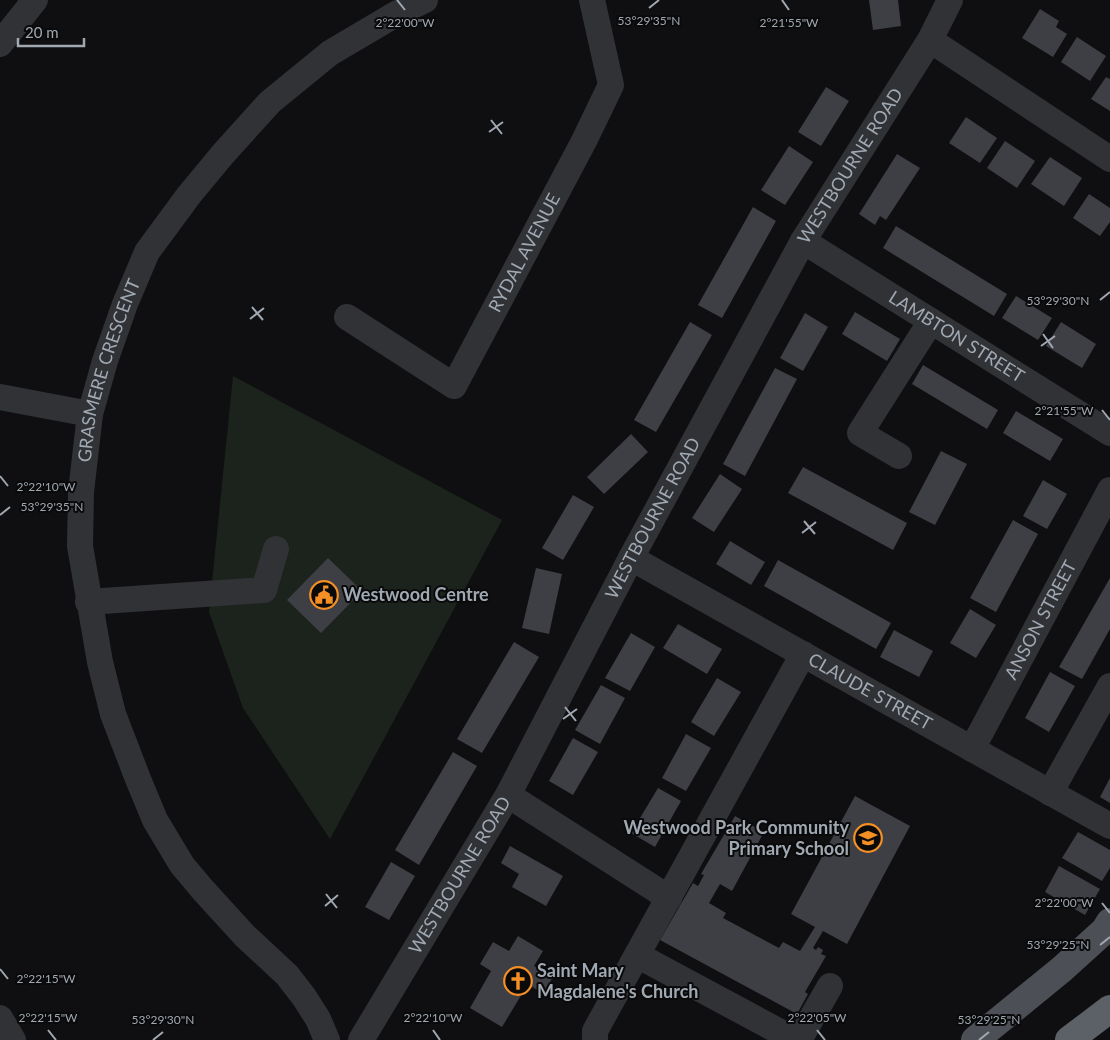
<svg xmlns="http://www.w3.org/2000/svg" width="1110" height="1040" font-family="Lato,sans-serif">
<style>
.green{fill:#1c231c}
.building{fill:#3e3f44}
.lines{fill:none;stroke-linecap:round;stroke-linejoin:round}
.minor{stroke:#303236;stroke-width:26}
.major{stroke:#4c4f55;stroke-width:28}
.highway{stroke:#5c6067;stroke-width:28}
.ticks{fill:none;stroke:#a0a8b2;stroke-width:2}
.labels{text-anchor:middle;stroke-width:4;stroke-linejoin:round;paint-order:stroke}
.street-label{font-size:18px;fill:#a0a8b2;stroke:#0a0a0b}
.poi-label{font-size:18px;font-weight:bold;fill:#a0a8b2;stroke:#0a0a0b;text-anchor:start}
.ticks-label{font-size:12px;text-anchor:middle;fill:#a0a8b2;stroke:#0a0a0b;stroke-width:4;stroke-linejoin:round;paint-order:stroke}
</style>
<rect width="100%" height="100%" fill="#0f0f11"/>
<path class="green" d="M233,376L502,520L330,839L243,708L209,612Z"/>
<path class="building" d="M869,0H898L901,26L873,30Z
M1040,9L1059,21L1056,27L1067,34L1053,57L1022,38Z
M1077,37L1106,56L1090,81L1061,62Z
M1106,77L1110,79V111L1091,99Z
M826,87L849,101L821,146L798,132Z
M966,117L997,138L980,163L949,143Z
M1005,141L1035,161L1017,188L987,168Z
M789,146L813,162L785,205L761,190Z
M897,154L920,168L886,220L880,216L875,225L859,214Z
M1050,157L1082,178L1064,206L1031,184Z
M1089,194L1110,208V222L1100,236L1073,218Z
M753,207L776,221L722,318L698,305Z
M896,226L1007,294L994,316L883,248Z
M1016,296L1052,318L1038,340L1002,318Z
M855,312L900,339L887,361L842,334Z
M805,313L828,327L803,371L780,358Z
M690,322L712,335L656,432L634,420Z
M1061,322L1096,344L1082,368L1046,346Z
M923,365L998,410L987,429L912,384Z
M775,368L797,379L745,476L723,464Z
M1016,411L1063,439L1050,461L1003,433Z
M631,434L648,452L604,494L587,477Z
M941,451L967,464L935,525L909,512Z
M803,467L907,523L893,550L788,493Z
M720,474L742,489L714,532L692,518Z
M1043,480L1067,494L1047,529L1023,516Z
M573,495L594,507L563,560L542,548Z
M1013,520L1038,534L996,612L970,598Z
M730,541L765,562L751,585L716,564Z
M328,558L362,591L321,633L287,600Z
M778,560L891,623L876,649L764,586Z
M536,568L562,574L549,634L522,628Z
M1110,578V629L1082,679L1059,667Z
M970,609L996,625L976,658L950,643Z
M678,624L722,649L707,674L663,648Z
M894,630L933,651L919,677L880,657Z
M631,633L655,647L630,691L605,678Z
M514,642L539,657L482,753L457,739Z
M1050,672L1075,686L1049,732L1025,718Z
M717,678L741,692L714,736L691,722Z
M601,685L625,698L600,744L575,730Z
M686,734L711,748L686,791L662,778Z
M573,738L598,752L573,795L549,781Z
M453,752L477,766L419,865L395,850Z
M1110,778V803L1100,797Z
M658,788L681,801L655,847L631,833Z
M855,796L910,826L847,944L823,931L813,948L816,950L818,947L823,950L821,954L826,956L805,992L808,994L797,1014L660,940L693,883L698,886L704,875L701,874L735,816L764,832L732,891L720,884L709,903L726,913L723,918L779,948L783,942L800,951L815,927L791,914Z
M1078,832L1110,850V868L1102,881L1062,858Z
M510,846L563,876L546,906L512,887L519,874L501,863Z
M391,862L415,876L389,920L365,907Z
M1059,866L1100,889L1085,915L1045,892Z
M518,936L543,951L534,966L553,977L543,994L528,984L502,1027L470,1008L491,971L480,964L493,942L509,951Z"/>
<g class="lines">
<g class="minor">
<path d="M930,40L1110,159"/>
<path d="M0,44L35,0"/>
<path id="s1" d="M803,241L1110,433"/>
<path id="s2" d="M347,317L454,386L584,141L611,85L592,0"/>
<path d="M0,397L90,414"/>
<path d="M899,456L860,433L931,321"/>
<path id="s3" d="M631,558L1110,826"/>
<path d="M88,602L264,590L276,549"/>
<path id="s4" d="M972,749L1110,490"/>
<path d="M1050,793L1110,686"/>
<path d="M508,795L669,898"/>
<path d="M637,955L795,1040"/>
<path d="M0,1018L13,1040"/>
<path id="s5" d="M327,1040L318,1019L304,997L287,975L245,936L203,890L182,865L155,820L138,779L113,714L100,662L80,546L81,492L90,414L105,361L125,304L147,252L189,195L223,154L270,102L330,53L396,14L425,0"/>
<path id="s6" d="M361,1040L508,795L631,558L803,241L930,40L950,0"/>
<path d="M595,1040V1031L803,654"/>
<path d="M799,1040L830,986"/>
</g>
<path class="major" d="M975,1040L1062,969L1105,930L1110,922"/>
<path class="highway" d="M1069,1040L1110,1009"/>
</g>
<path class="ticks" d="M397,0L405,10M782,0L789,10M649,8L659,0M491,120L502,134M489,132L503,122M1100,300L1110,292M252,307L263,320M250,319L264,308M1043,334L1053,348M1041,346L1055,336M1102,410L1110,420M0,476L8,486M0,515L10,507M804,521L815,534M802,533L816,522M565,707L576,721M563,719L577,709M326,894L337,908M1102,903L1110,913M325,906L338,895M1100,945L1110,937M0,969L8,979M48,1030L56,1040M433,1030L440,1040M817,1030L825,1040M153,1040L163,1032M979,1040L989,1032"/>
<defs>
<symbol id="civic-ring" viewBox="-11 -11 22 22"><circle r="9.5" fill="#0a0a0b" stroke="#f38f24" stroke-width="1.5"/><path d="M-.6-6.5H3V-4.5H.6V-3L4-1V1h2V6H-6V1h2V-1L-.6-3ZM-1.2 2.5V6h2.4V2.5Z" fill="#f38f24"/></symbol>
<symbol id="school-ring" viewBox="-11 -11 22 22"><circle r="9.5" fill="#0a0a0b" stroke="#f38f24" stroke-width="1.5"/><path d="M0-5L7-2L0 1L-7-2ZM-4 1L0 2.5L4 1V4Q0 6-4 4Z" fill="#f38f24"/></symbol>
<symbol id="church-ring" viewBox="-11 -11 22 22"><circle r="9.5" fill="#0a0a0b" stroke="#f38f24" stroke-width="1.5"/><path d="M-1.2-6h2.4v3.5h3.3v2.4h-3.3V6h-2.4V-.1h-3.3v-2.4h3.3Z" fill="#f38f24"/></symbol>
</defs>
<g fill-rule="evenodd">
<use href="#civic-ring" x="308" y="579" width="32" height="32"/>
<use href="#school-ring" x="852" y="822" width="32" height="32"/>
<use href="#church-ring" x="502" y="965" width="32" height="32"/>
</g>
<g class="labels">
<g class="street-label">
<text dy="6" stroke="none"><textPath href="#s6" startOffset="1002">WESTBOURNE ROAD</textPath></text>
<text dy="6" stroke="none"><textPath href="#s2" startOffset="278">RYDAL AVENUE</textPath></text>
<text dy="6" stroke="none"><textPath href="#s1" startOffset="181">LAMBTON STREET</textPath></text>
<text dy="6" stroke="none"><textPath href="#s5" startOffset="746">GRASMERE CRESCENT</textPath></text>
<text dy="6" stroke="none"><textPath href="#s6" startOffset="598">WESTBOURNE ROAD</textPath></text>
<text dy="6" stroke="none"><textPath href="#s4" startOffset="146">ANSON STREET</textPath></text>
<text dy="6" stroke="none"><textPath href="#s3" startOffset="274">CLAUDE STREET</textPath></text>
<text dy="6" stroke="none"><textPath href="#s6" startOffset="192">WESTBOURNE ROAD</textPath></text>
</g>
<g class="poi-label">
<text x="343" y="601">Westwood Centre</text>
<text x="849" y="834" text-anchor="end">Westwood Park Community<tspan x="849" dy="21">Primary School</tspan></text>
<text x="537" y="977">Saint Mary<tspan x="537" dy="21">Magdalene's Church</tspan></text>
</g>
</g>
<g class="ticks-label">
<text x="649" y="25">53°29'35"N</text>
<text x="789" y="27">2°21'55"W</text>
<text x="405" y="27">2°22'00"W</text>
<text x="1058" y="305">53°29'30"N</text>
<text x="1064" y="415">2°21'55"W</text>
<text x="46" y="491">2°22'10"W</text>
<text x="52" y="511">53°29'35"N</text>
<text x="1064" y="907">2°22'00"W</text>
<text x="1058" y="949">53°29'25"N</text>
<text x="46" y="983">2°22'15"W</text>
<text x="48" y="1022">2°22'15"W</text>
<text x="433" y="1022">2°22'10"W</text>
<text x="817" y="1022">2°22'05"W</text>
<text x="163" y="1024">53°29'30"N</text>
<text x="989" y="1024">53°29'25"N</text>
</g>
<path d="M18 38v8h66v-8" fill="none" stroke="#a0a8b2" stroke-width="2.5"/>
<text x="25" y="38" font-size="15" fill="#a0a8b2" stroke="#0a0a0b" stroke-width="4" paint-order="stroke">20 m</text>
</svg>
